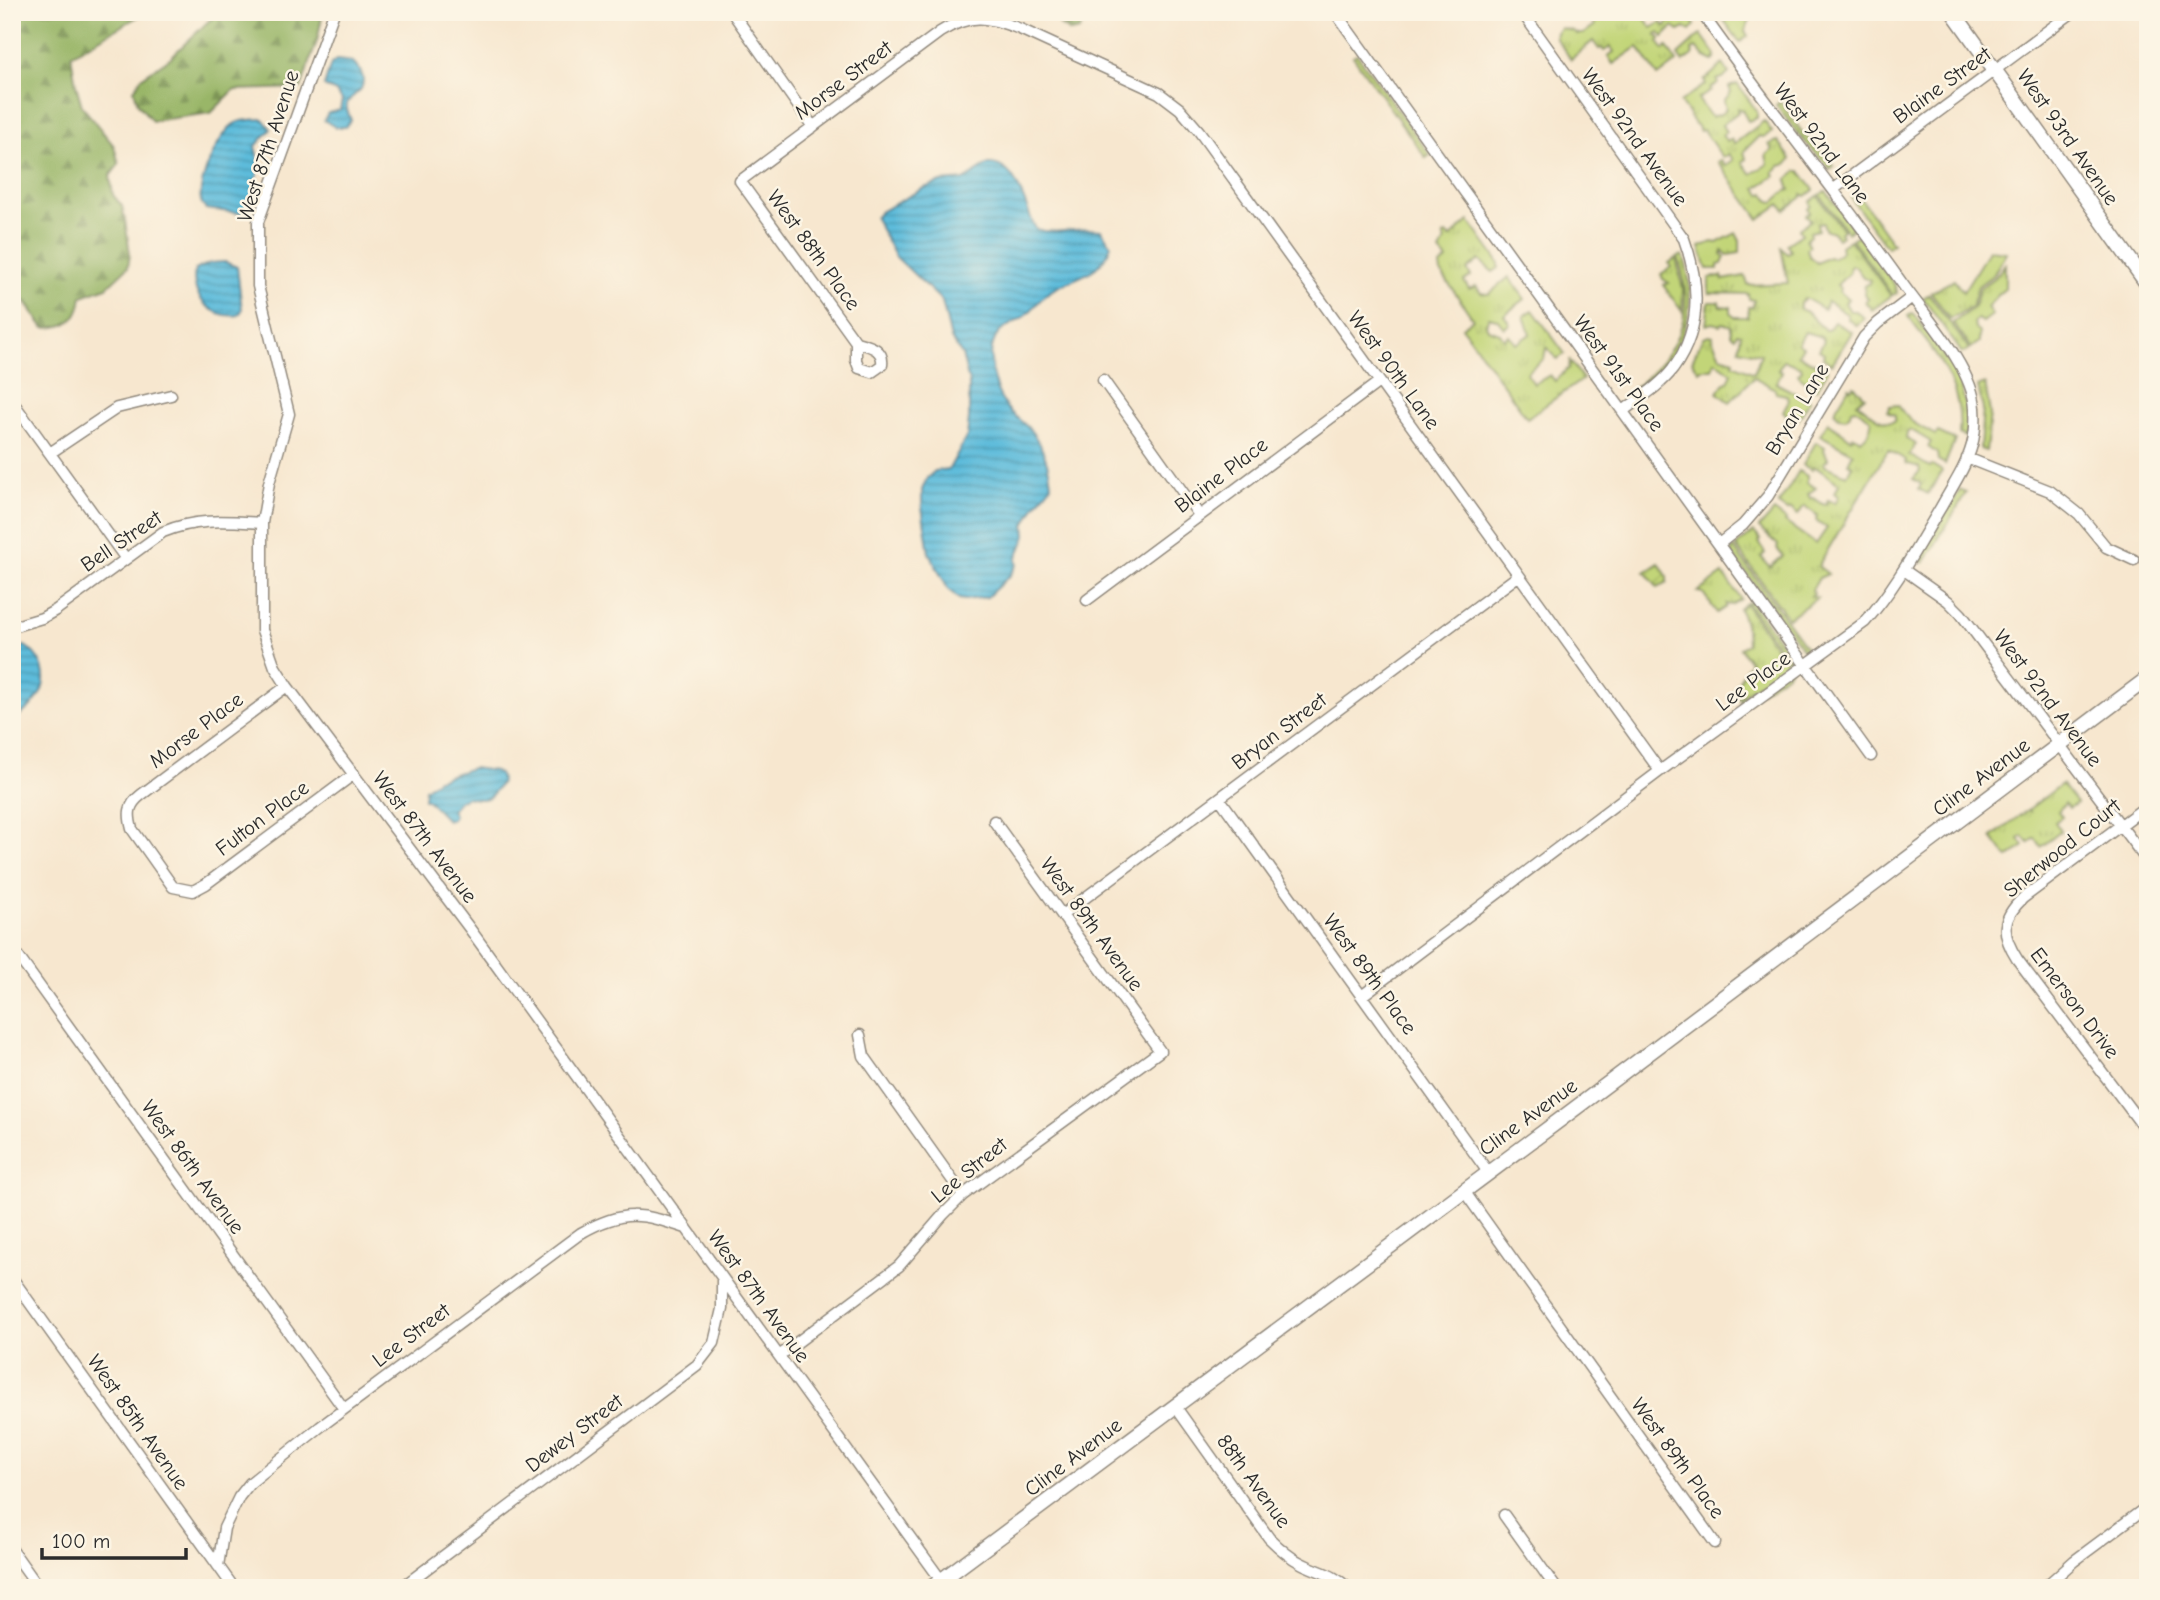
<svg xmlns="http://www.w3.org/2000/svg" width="2160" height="1600" font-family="'Comic Neue',sans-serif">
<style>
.grass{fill:url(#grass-tufts);stroke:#768052;stroke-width:2}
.forest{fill:url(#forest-firs);stroke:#62704a;stroke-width:2}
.garden{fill:url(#garden-furrows);stroke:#768052;stroke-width:2}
.water{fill:url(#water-rules);stroke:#447483;stroke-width:2}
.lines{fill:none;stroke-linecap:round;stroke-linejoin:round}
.street-casing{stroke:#91897d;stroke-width:13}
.secondary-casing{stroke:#91897d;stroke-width:17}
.street{stroke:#fff;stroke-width:10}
.secondary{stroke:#fff;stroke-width:14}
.labels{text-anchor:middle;stroke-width:5;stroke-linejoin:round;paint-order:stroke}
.street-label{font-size:21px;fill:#2b2b2b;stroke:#fcf5e5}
</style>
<defs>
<pattern id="grass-tufts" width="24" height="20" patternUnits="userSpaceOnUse" patternTransform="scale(1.75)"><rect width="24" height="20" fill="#c2d578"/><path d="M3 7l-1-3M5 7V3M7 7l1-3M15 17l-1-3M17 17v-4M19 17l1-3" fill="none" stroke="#a7b768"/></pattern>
<pattern id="forest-firs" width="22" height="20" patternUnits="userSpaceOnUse" patternTransform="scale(1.75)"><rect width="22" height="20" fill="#99b668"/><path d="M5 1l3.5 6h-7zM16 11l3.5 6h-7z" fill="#7d9456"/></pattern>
<pattern id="garden-furrows" width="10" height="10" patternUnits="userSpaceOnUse" patternTransform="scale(1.75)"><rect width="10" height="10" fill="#c2d578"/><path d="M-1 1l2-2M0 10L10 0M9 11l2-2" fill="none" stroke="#a7b768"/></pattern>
<pattern id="water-rules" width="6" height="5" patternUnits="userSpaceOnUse" patternTransform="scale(1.75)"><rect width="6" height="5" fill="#5dbcdb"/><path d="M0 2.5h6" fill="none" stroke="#4d99b2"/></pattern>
</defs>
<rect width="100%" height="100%" fill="#fcf5e5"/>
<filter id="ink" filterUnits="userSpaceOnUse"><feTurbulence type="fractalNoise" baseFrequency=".0143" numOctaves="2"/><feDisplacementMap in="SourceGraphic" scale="14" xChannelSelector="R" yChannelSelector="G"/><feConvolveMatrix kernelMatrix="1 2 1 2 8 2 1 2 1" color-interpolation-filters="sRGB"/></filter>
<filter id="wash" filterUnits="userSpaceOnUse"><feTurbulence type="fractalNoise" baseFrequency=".00686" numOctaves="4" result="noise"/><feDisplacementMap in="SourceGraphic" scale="28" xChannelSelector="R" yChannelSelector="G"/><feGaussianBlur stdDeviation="1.57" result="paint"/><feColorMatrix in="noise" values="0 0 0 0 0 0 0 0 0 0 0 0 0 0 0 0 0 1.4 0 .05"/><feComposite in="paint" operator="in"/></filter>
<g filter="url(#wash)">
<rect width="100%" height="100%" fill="#f7e7cf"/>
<path class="grass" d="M1591,12H1637L1641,17L1643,16L1652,28L1661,22L1665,26L1679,12H1686L1695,25L1690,31L1685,28L1679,31L1673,27L1663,37L1659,32L1656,34L1660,39L1658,42L1664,50L1667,47L1677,62L1658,76L1638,47L1613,64L1608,56L1614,52L1611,47L1604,51L1602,48L1599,49L1593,41L1571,59L1555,37L1556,32L1561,28L1573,31L1577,34H1583L1595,25L1587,15Z
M1723,12H1740L1744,15L1747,12L1758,13L1750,19L1745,31L1748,36L1740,42L1720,15Z
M1701,34L1716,55L1715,59L1713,61L1703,56L1696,48L1692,50L1693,55L1683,62L1678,55Z
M1357,54L1430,155L1426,158L1353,56Z
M1723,64L1729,73L1725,77L1717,80L1718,83L1710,88L1711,91L1698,99L1711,117L1721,114L1726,109L1724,101L1731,92L1729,87L1737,84L1757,111V118L1748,121L1742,110L1738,108V112L1722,125L1726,132L1722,135L1727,142L1731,139L1734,144L1764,121L1772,132L1763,137L1759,136L1744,151L1746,159L1742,162L1751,174L1768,164L1766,155L1772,150L1769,144L1778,141L1791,159L1787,164L1780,166L1773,172L1775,176L1756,188L1761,195L1764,193L1770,201L1774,202L1786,191L1790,190L1787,180L1797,171H1800L1814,190L1806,196L1802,194V197L1785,210L1780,204L1759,219L1718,162L1721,160L1725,166L1733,160L1729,154L1723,158L1703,130L1700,131L1680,102L1706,84L1704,81Z
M1780,102L1803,133L1834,166L1830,169L1799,135L1776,105Z
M1826,191L1853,228L1847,232L1820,195Z
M1857,193L1893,244L1887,247L1853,201L1851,197Z
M1818,196L1843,230L1840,233L1842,236L1838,239L1833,232L1825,229L1823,223L1817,224L1818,230L1810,232V236L1806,239L1810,246L1807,248L1809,256L1817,263L1828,257L1832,258L1842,251L1841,246L1850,240L1891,296L1872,310L1865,302L1868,298L1864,294L1865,285L1869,284L1870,280L1863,277L1855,266H1851L1849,269L1850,272L1837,285L1841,289L1839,291L1848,299L1845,303L1850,311H1856L1864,318L1857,326L1848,319V315L1827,301L1824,309L1805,298L1800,303V309L1807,312L1825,330H1828L1834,322L1852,332L1832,364L1823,358L1824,353L1819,350L1824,341L1822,337L1805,332L1798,344L1803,347L1798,355L1828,370L1817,389L1810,388C1807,381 1802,380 1798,374L1802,370L1801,367L1783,360L1778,370L1782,372L1776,383L1810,401L1798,420L1795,418L1792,421L1787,418V415L1783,411L1789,400L1786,395L1776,393L1775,389L1754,377L1730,402L1718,393L1724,383L1728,382L1732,373L1715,361L1712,369H1701L1699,371L1692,361L1703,337L1709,335L1713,336L1712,339L1720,356L1734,360L1733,364L1754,373L1761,354L1739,349L1741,334L1737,333L1735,337L1731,334V326L1722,323L1720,325L1712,323L1706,325L1709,302H1719L1720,306L1731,307V313L1734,317H1748V307H1753L1754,300L1749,299L1748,294L1709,293V278L1722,276L1723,280L1745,276L1748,285L1788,283L1781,248L1788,254L1791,251L1787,244L1802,234L1799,229L1811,220L1806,215L1810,212L1808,209L1811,206L1810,202Z
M1469,221L1499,263V268L1493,272L1479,260L1467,270L1471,276L1464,281L1469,289L1476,286L1481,293L1489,294L1509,277L1525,299L1504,315L1510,324L1504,328L1497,319L1489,317L1486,324L1488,329L1500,333L1504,339L1509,335L1516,344L1530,334L1524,316L1533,310L1565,354L1557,359L1546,347L1544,359L1528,371L1527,374L1534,384L1550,375L1555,381L1569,368L1570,361L1583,379L1527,418L1462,327L1473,319L1441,272L1440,266L1447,260L1440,252L1445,240L1443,236L1446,234L1450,238Z
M1736,233L1740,241V253L1728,255L1723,251L1722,255L1725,257L1722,264L1718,265V269H1707L1700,247L1712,242L1717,243Z
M1858,235L1896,287L1897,293L1892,295L1852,239Z
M1989,250L2006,252L1994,274L1978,286L1972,306L1950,319L1931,292L1954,280L1963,292Z
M1683,255C1699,302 1686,355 1646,385C1640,390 1635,395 1628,398L1626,395C1676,356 1698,320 1678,257Z
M1676,258L1683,289L1682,311L1663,285L1669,283L1663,279L1661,274L1671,267L1669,263Z
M2005,264V288L1987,307L1992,315L1983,322L1978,319L1974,322L1975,328L1979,333V342L1971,348L1953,323L1974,307L1980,288L1996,276Z
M1929,294L1969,349L1962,353L1923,298Z
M1913,313L1957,375L1966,407V437L1959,434C1964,385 1934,353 1908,316Z
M1985,384L1990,413L1986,451L1980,449L1983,409L1978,387Z
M1854,386L1865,396L1857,403C1868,409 1882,427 1895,421V415L1887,411L1890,406L1898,405C1910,424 1918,425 1935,435L1938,432L1955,440L1945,464L1938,460L1937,453L1928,447L1931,442L1911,430L1907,432L1906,439L1916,444L1909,455L1930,467L1932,465L1942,471L1928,494L1919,489L1921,484L1913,479L1920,471L1919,467L1905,463L1906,460L1888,450L1818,566L1828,574L1819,578L1812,590L1814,594L1811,596L1817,598L1788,618L1736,546L1754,532L1761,540L1759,542L1765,553L1761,557L1770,567L1783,556L1777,549L1778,545L1759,528L1774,511L1786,520L1785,522L1816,544L1827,528L1816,520L1817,515L1804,506L1798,515L1791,509L1787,511L1778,505L1799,471L1807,476V483L1816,488L1808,494L1810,498H1814L1824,505L1827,504L1828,500L1835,503L1839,496L1835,493L1839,484L1817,468L1813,467L1812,470L1803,465L1816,442L1825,447L1824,450L1828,459L1824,463L1825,466L1847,475L1852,465L1848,463L1853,453L1820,435L1828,422L1851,439L1854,436L1861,440C1868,435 1872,427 1871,419L1855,408L1851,409L1850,414L1846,418L1839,417L1834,412L1849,387L1851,389Z
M1960,490L1966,493L1924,563L1919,560L1920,558Z
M1734,548L1807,649L1804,651L1732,554L1731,550Z
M1723,574L1741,599L1731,605L1726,604V607L1717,613L1703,593L1698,592Z
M1751,601L1790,655L1792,658L1789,661L1747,603Z
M1745,604L1787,663L1738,698L1733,691L1750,662L1740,648L1747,644C1747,633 1745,618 1739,609Z
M1789,665L1791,668L1787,673L1741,706L1740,700Z
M2062,784L2077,803L2069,808L2065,803L2058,811L2062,817L2055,822L2061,831L2041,847L2035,838L2029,843L2023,836L2019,839L2024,846L2008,858L1992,837L2027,810L2030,811L2029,809Z"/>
<path class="forest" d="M12,12H146L71,55L76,85L82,106L114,146L119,164L110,176L113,195L122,206L125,220L130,254L128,267L107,287L82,296C80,319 67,328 44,328L12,283Z
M218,12H323L317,41L301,88L234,90L211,113L152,121L138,104L134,90L141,78L170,58Z
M1054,12H1094L1087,17L1079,30L1070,32L1060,25Z"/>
<path class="garden" d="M1659,563L1667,576V582L1658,588L1645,572Z"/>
<path class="water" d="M336,60L353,62C361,70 366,78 361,89C348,102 342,101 351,120L345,127H335L324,120L328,113L340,110L342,100L336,92L324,86L331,64Z
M263,119L271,129L255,147L259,162L258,173L248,210L240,213L206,209C203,206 201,204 201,200C197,183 220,130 236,123C244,119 255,120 263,119Z
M989,164C1019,164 1024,208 1036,229C1057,236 1079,226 1101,230L1111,245C1101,277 1073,276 1049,292C1039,299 1033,311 1022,318C1013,324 1002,327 996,337C985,357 994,391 1007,408C1014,417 1024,422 1031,431C1043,446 1050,467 1051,486L1035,506L1025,525L1026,536L1016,559L1017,564L1010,575L987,597L965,600L959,599L948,589L929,553L922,507V490L927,478L935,471L949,469L967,436L969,419V382L962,355L951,339L942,301L895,256L875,218L880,212L924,188L941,182L964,180Z
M225,262L237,267L242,310L239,315C212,319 190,297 195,270L210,263Z
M25,646C32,650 36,655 40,662C53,689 33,707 12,721V647Z
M472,768L495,771L500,775L501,782C491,799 486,802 467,797L460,800L451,810L454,815L451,820H447L427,799H424L425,789L438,779Z"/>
</g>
<g filter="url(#ink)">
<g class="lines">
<defs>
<path id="street" d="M334,12L258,222V286L289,414L269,483L262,523V630L275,667L287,686L470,929L941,1580
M732,12L813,127
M1335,12L1871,756
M1522,12L1684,239C1700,283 1702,329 1673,369C1660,386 1640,398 1623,411
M1834,189L2073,12
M856,342C869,346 884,348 882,365L872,372L859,368L856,360V342L740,181L940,32C971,13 987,16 1020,29L1159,93L1180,109L1199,131L1660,771
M1103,380L1199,515
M12,401L126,559
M50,453L117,408L171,395
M1967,458L2050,491L2079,514L2106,547L2134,560
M1719,544L1743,525L1768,496L1864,337L1878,323L1912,297
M1904,570L1948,601L1961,614L2148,862
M1087,600L1379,382
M12,627L42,618L56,610L163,532C196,518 226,521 262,523
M287,686L141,795C128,805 128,814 132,829L173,887L193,891L206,884L354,774
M1220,799L1488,1172
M2148,805L2023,898C2001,919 2001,934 2017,959L2148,1133
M1062,915L1518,576
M12,948L344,1409
M1363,995L1660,771L1865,622C1896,587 1917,547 1941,507C1952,487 1966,467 1972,445C1975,434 1976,421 1975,408C1973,369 1927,318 1904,286C1838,193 1766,105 1701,12
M860,1035L864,1056L963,1195
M1464,1191L1715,1543
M12,1278L234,1588
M779,1356L899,1266L943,1215L963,1195L1160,1051L994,821
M1175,1406L1269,1538C1279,1548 1289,1557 1301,1563C1318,1572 1334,1574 1348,1588
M1504,1515L1556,1588
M12,1550L39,1588
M218,1566L224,1528L239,1497L250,1483L320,1427L581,1233C623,1209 642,1213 686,1228
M401,1588L697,1365L714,1343L722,1309V1280
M2044,1588L2074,1561L2148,1506"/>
<path id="secondary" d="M1953,12L2148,285
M931,1588L1561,1119L2148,678"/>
</defs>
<use href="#street" class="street-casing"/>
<use href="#secondary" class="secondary-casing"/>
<use href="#street" class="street"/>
<use href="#secondary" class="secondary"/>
</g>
</g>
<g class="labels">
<g class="street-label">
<text transform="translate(843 80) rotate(-37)" y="7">Morse Street</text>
<text transform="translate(1942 85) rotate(-36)" y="7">Blaine Street</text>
<text transform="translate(1635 137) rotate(54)" y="7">West 92nd Avenue</text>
<text transform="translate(2068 137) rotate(55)" y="7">West 93rd Avenue</text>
<text transform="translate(1822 143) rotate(53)" y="7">West 92nd Lane</text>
<text transform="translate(268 146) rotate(-72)" y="7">West 87th Avenue</text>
<text transform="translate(814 250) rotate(54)" y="7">West 88th Place</text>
<text transform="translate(1394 370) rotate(54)" y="7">West 90th Lane</text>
<text transform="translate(1619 373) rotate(54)" y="7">West 91st Place</text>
<text transform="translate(1797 409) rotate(-59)" y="7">Bryan Lane</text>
<text transform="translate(1221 475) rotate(-37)" y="7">Blaine Place</text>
<text transform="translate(121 541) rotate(-34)" y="7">Bell Street</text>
<text transform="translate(1753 681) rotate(-36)" y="7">Lee Place</text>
<text transform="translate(2048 698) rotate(53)" y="7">West 92nd Avenue</text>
<text transform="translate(196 730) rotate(-37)" y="7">Morse Place</text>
<text transform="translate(1279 731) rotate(-37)" y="7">Bryan Street</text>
<text transform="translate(1981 777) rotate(-37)" y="7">Cline Avenue</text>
<text transform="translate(262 818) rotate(-37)" y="7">Fulton Place</text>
<text transform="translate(425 837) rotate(53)" y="7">West 87th Avenue</text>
<text transform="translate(2062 848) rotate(-39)" y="7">Sherwood Court</text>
<text transform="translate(1092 924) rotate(54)" y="7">West 89th Avenue</text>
<text transform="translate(1370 974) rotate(54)" y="7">West 89th Place</text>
<text transform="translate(2075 1003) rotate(53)" y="7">Emerson Drive</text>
<text transform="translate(1528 1117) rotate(-36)" y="7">Cline Avenue</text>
<text transform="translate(193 1167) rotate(54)" y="7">West 86th Avenue</text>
<text transform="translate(969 1170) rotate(-39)" y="7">Lee Street</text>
<text transform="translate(759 1296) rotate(54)" y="7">West 87th Avenue</text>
<text transform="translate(411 1335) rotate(-37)" y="7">Lee Street</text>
<text transform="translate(138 1422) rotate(55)" y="7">West 85th Avenue</text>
<text transform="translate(574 1433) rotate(-37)" y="7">Dewey Street</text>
<text transform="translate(1073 1457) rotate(-37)" y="7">Cline Avenue</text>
<text transform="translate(1678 1458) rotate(54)" y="7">West 89th Place</text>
<text transform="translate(1254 1481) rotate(54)" y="7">88th Avenue</text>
</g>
</g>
<rect width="2160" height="1600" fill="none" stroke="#fcf5e5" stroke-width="42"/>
<path d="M42 1548v10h144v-10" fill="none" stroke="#2b2b2b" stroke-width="3.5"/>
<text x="52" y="1548" font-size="21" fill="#2b2b2b" stroke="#fcf5e5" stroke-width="5" paint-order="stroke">100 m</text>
</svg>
